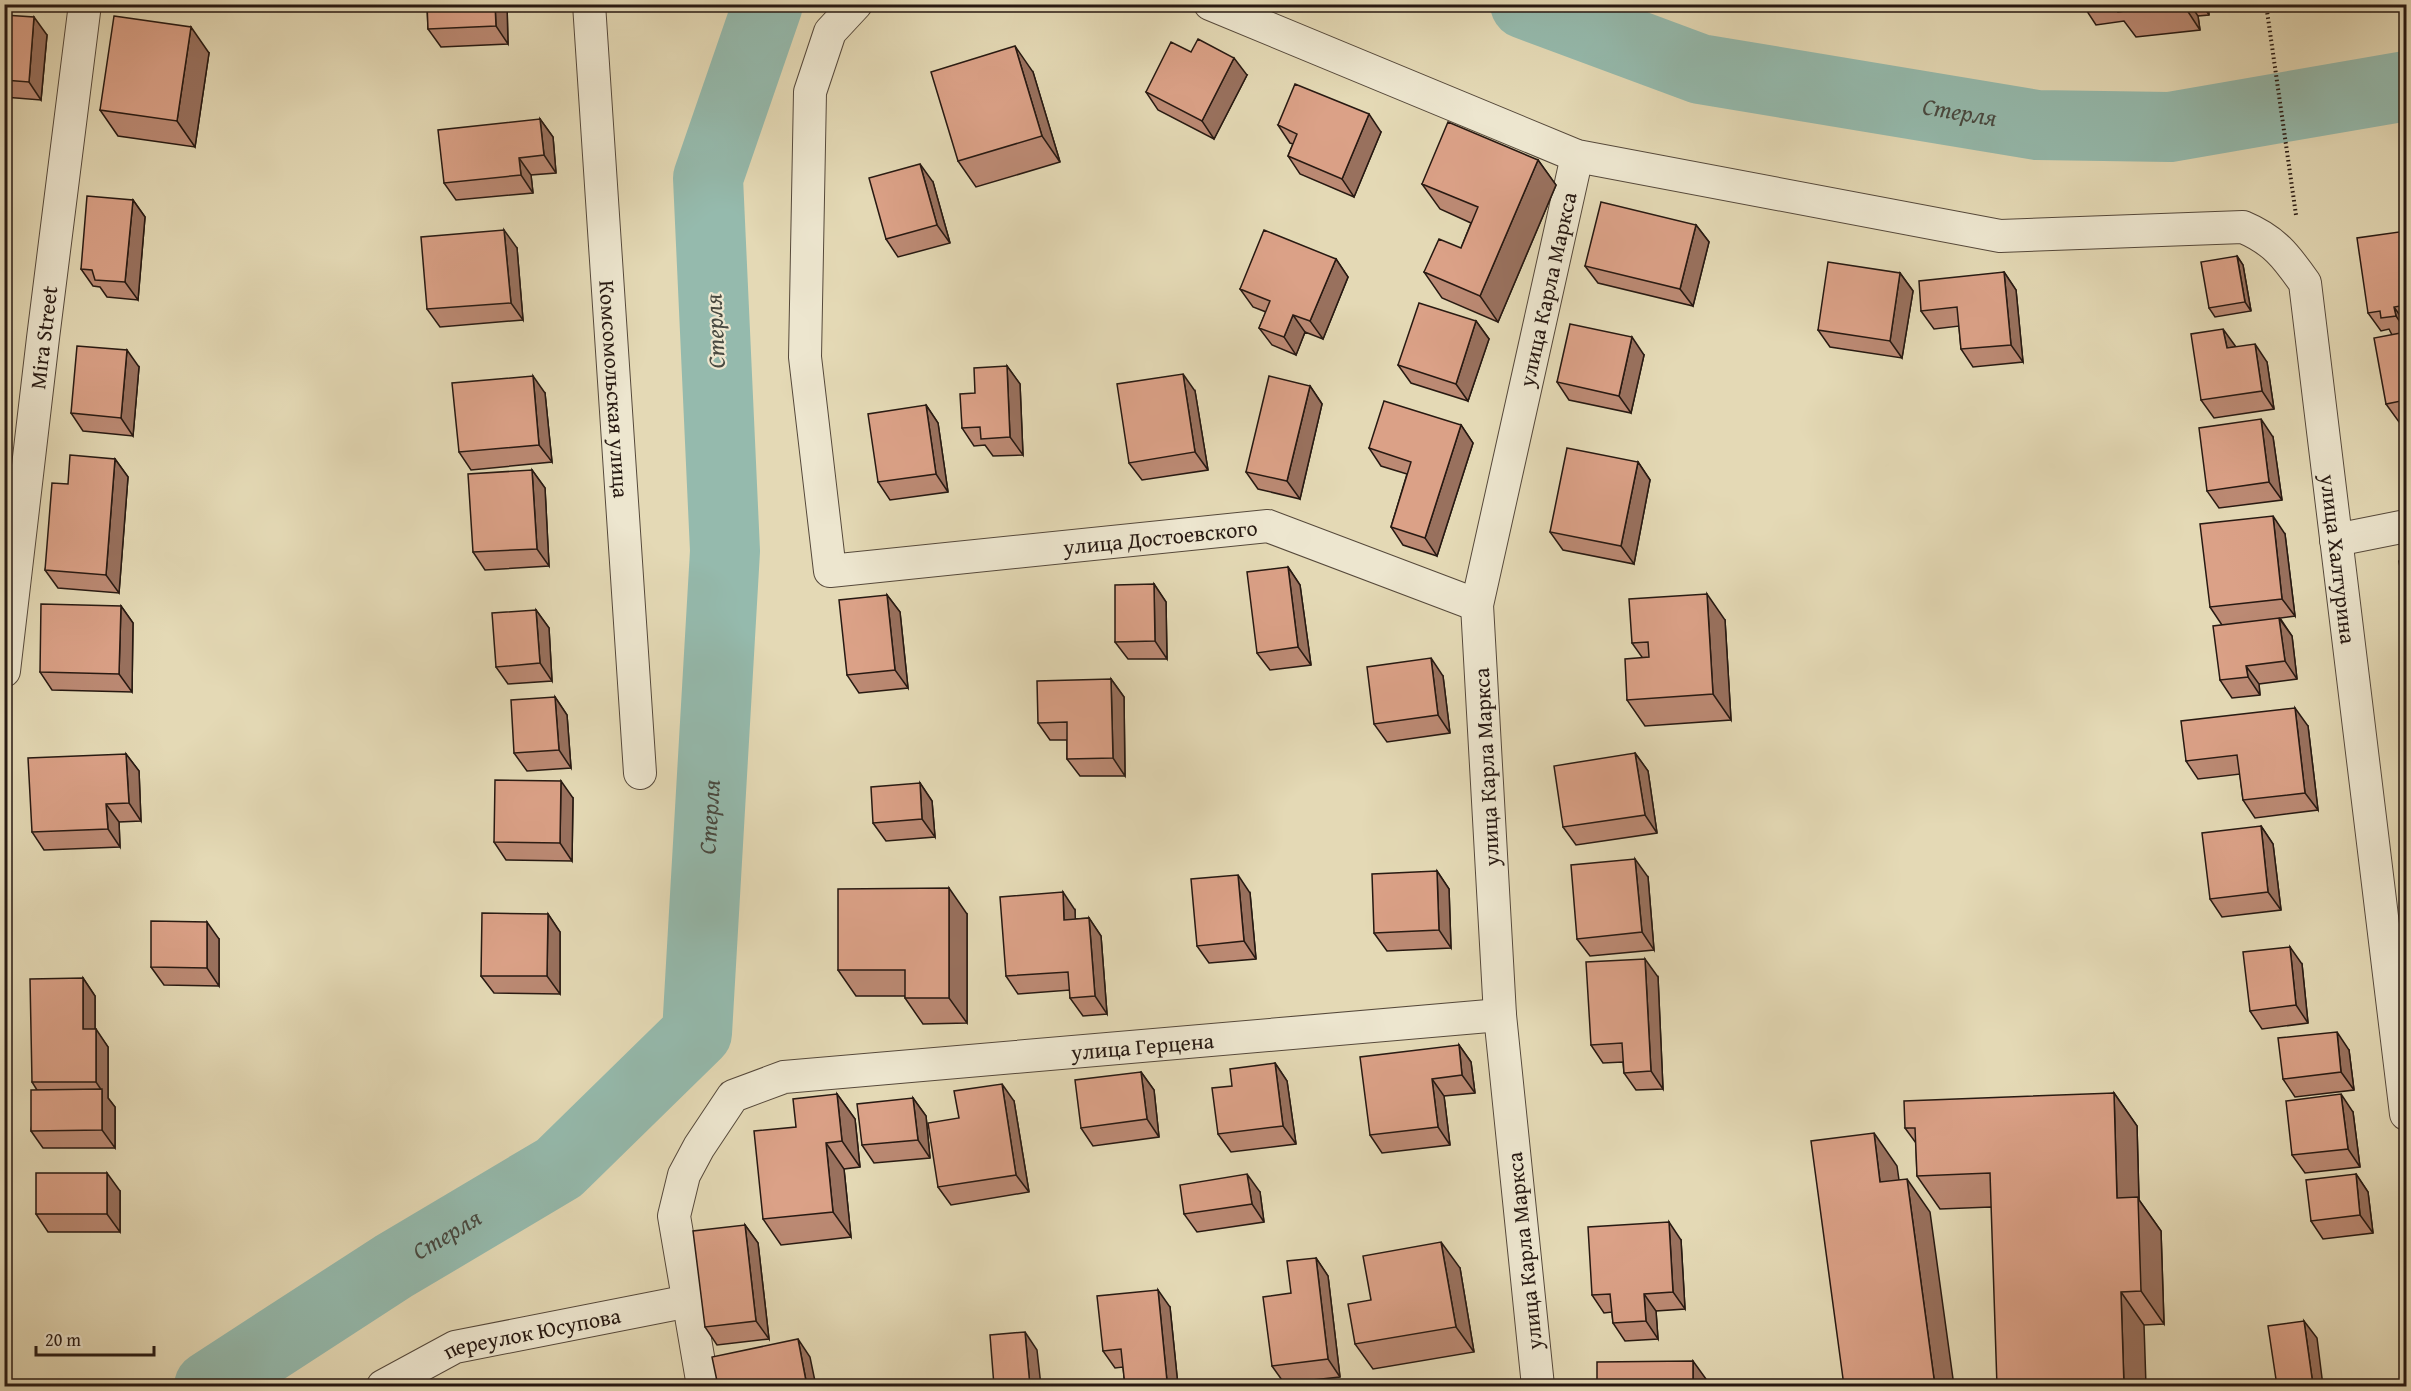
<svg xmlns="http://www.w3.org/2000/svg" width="2411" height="1391" font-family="'Gentium Book Plus',serif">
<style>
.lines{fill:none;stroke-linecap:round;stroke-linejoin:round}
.river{stroke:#95baad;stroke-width:70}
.minor-casing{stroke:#56493b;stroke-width:34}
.path{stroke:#271912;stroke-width:4;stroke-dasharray:1.5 3;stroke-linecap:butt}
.minor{stroke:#ede6cf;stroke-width:32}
.wall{fill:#bc8a74;stroke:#271912;stroke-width:1.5}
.shaded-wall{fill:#99715e;stroke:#271912;stroke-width:1.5}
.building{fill:#dba187;stroke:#271912;stroke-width:1.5}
.labels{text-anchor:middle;stroke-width:4.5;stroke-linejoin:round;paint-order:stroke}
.street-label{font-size:22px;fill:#271912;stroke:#ede6cf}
.water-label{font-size:24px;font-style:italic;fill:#484940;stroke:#ede6cf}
</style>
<rect width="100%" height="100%" fill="#e4d9b5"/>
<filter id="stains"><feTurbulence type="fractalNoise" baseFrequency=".00333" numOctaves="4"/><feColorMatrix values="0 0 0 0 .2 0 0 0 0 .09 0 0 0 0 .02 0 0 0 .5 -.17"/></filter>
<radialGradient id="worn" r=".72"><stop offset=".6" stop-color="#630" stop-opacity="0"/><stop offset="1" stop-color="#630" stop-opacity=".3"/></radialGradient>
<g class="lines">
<g class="river">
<path id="s1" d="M1525,4L1700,69L2037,125L2170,127L2406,86"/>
<path id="s2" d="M209,1386L394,1266L559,1168L697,1033L725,551L708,178L768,4"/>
</g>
<defs>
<g id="minor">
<path id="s3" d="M589,4L640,773"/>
<path id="s4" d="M856,4L830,32L810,92L805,357L830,571L1268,526L1477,605"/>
<path id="s5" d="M1210,4L1577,156L2000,236L2243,227C2274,240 2286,256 2305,283L2406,1114"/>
<path d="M2336,540L2406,526"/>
<path id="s6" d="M4,671L43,338L85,4"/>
<path id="s7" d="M383,1386L455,1347L689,1301"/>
<path id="s8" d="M703,1386L674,1216L684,1175L699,1147L733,1096L784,1077L1500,1015"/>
<path id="s9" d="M1538,1386L1500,1015L1477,605L1577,156"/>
</g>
</defs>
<use href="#minor" class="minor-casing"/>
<path class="path" d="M2266,4L2296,215"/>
<use href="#minor" class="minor"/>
</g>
<path class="wall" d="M427,4H507L508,44L441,47L428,29Z
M2048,4H2208L2209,15L2198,16L2200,30L2136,37L2124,21L2096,25L2083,5L2051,9Z
M4,15L47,35L41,100L4,97Z
M209,53L195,147L118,136L100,110Z
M1033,72L1060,162L976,187L958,161Z
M1247,75L1214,139L1158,110L1146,92Z
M540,119L553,137L556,173L531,175L533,193L456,200L444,183Z
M1278,125L1381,132L1354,197L1300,174L1288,156L1293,144L1290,143Z
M1538,160L1556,185L1498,322L1442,298L1424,272L1461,248L1471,223L1440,209L1422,184Z
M933,182L950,243L898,257L886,239Z
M133,200L145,217L138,300L107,297L100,287L93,286L81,269Z
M1696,225L1709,242L1693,306L1598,283L1585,266Z
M2406,231V420L2399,422L2386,404L2392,335L2389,329L2381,331L2368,313Z
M517,248L523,320L440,327L427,309Z
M2237,256L2243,265L2251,311L2215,317L2209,308Z
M1336,259L1348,277L1323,339L1305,332L1296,355L1272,345L1259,328L1266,312L1253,307L1240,289Z
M2004,272L2016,290L2023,362L1973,367L1961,349L1959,326L1934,329L1921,311Z
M1900,273L1913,291L1902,358L1830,347L1818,330Z
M1476,321L1489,339L1468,401L1411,383L1398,365Z
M2236,347L2267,362L2274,409L2214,418L2201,400Z
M1644,355L1631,413L1569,400L1557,382Z
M1007,366L1020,384L1023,455L993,456L985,445L974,446L962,428L975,393Z
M139,367L133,436L83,431L71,413Z
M1310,386L1322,404L1300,499L1258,489L1246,472Z
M1195,391L1208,470L1142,480L1129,463Z
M545,393L552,462L471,470L459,452Z
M926,405L938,423L948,492L890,500L878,482Z
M1461,425L1473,443L1437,556L1403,545L1391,527L1407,474L1381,466L1369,448Z
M2273,437L2282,500L2219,508L2207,491Z
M115,459L128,477L119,593L58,588L45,570L68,484Z
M1638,462L1650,480L1634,564L1563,550L1550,532Z
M532,470L545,488L549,566L485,570L473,552Z
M2285,534L2295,616L2280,618L2292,636L2297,679L2259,684L2260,695L2232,698L2220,680L2222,625L2210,607Z
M1288,567L1300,585L1311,665L1270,670L1257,653Z
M1154,584L1166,602L1167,659H1128L1115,642Z
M887,595L900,612L908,688L859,693L847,675Z
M121,606L133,623L132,692L52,690L40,672Z
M536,610L549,628L552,681L508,684L496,667Z
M1725,620L1731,720L1645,726L1627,700L1642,657L1632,643Z
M1443,676L1450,733L1387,742L1374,724Z
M1111,679L1124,697L1125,776H1080L1067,759V740H1050L1038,723Z
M555,697L567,715L571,768L527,771L514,753Z
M2308,726L2318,810L2255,818L2243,800L2240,774L2198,779L2186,761Z
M1635,753L1648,771L1657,833L1576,845L1563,827Z
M126,754L139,771L141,821L119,822L120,847L44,850L32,832Z
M920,783L932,801L935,837L886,841L873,823Z
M573,798L572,861L506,860L494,842Z
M2261,826L2273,844L2281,910L2222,917L2210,899Z
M1437,871L1449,889L1451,948L1387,951L1374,933Z
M1648,877L1654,950L1590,956L1577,939Z
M1250,893L1256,959L1209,963L1197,946Z
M1075,910V919L1089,918L1101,936L1107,1014L1083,1016L1070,998V990L1018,994L1006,976Z
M548,914L560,932V994L494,993L481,976Z
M967,914V1023L923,1024L905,998V996H856L838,970Z
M219,939V986L164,985L151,967Z
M2302,964L2308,1023L2262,1029L2250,1011Z
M1658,977L1663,1089L1636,1090L1624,1073L1623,1062L1603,1063L1591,1045Z
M83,978L95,996V1029L108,1047V1098L115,1107V1148H43L31,1131L37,1090L32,1082Z
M1459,1045L1471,1062L1475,1093L1444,1096L1450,1145L1382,1153L1370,1135Z
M2349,1050L2354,1090L2295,1097L2283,1079Z
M1275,1063L1287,1081L1296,1144L1231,1152L1218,1134L1232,1086Z
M1141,1072L1154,1090L1159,1137L1093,1146L1081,1128Z
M2114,1093L2137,1126L2139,1200L2161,1231L2164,1324L2144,1325L1991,1207L1940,1209L1917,1176L1916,1143L1905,1128Z
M837,1094L855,1119L860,1167L844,1169L851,1237L781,1245L763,1219L796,1127Z
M913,1098L926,1116L930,1158L874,1163L862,1145Z
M1014,1101L1029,1192L951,1205L938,1187L959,1118Z
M2353,1112L2360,1167L2305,1173L2292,1155Z
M2356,1174L2368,1192L2373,1233L2323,1239L2311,1221Z
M120,1191V1232H48L36,1214Z
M1260,1192L1264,1222L1197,1232L1184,1214Z
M745,1225L758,1243L769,1339L717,1345L705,1327Z
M1681,1240L1685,1309L1656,1311L1658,1339L1625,1341L1613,1323L1612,1312L1604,1313L1592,1295Z
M1316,1258L1328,1276L1340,1377L1284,1383L1272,1366L1291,1293Z
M1460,1268L1474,1352L1373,1369L1355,1344L1371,1300Z
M1170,1307L1178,1386H1125L1123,1367L1115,1368L1103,1351Z"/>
<path class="shaded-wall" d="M495,4H507L508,44L496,26Z
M2183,4H2190L2198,16L2200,30Z
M2202,4H2208L2209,15Z
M34,17L47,35L41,100L29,82Z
M191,27L209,53L195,147L177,121Z
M1015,46L1033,72L1060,162L1042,136Z
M1234,58L1247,75L1214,139L1202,121Z
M1369,114L1381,132L1354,197L1342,179Z
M540,119L553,137L556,173L544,155Z
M519,158L531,175L533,193L521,175Z
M1538,160L1556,185L1498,322L1480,296Z
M920,164L933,182L950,243L937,225Z
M133,200L145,217L138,300L125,282Z
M1696,225L1709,242L1693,306L1680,289Z
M504,230L517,248L523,320L511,303Z
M2237,256L2243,265L2251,311L2245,302Z
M1336,259L1348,277L1323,339L1310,321Z
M2004,272L2016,290L2023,362L2011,345Z
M1900,273L1913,291L1902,358L1890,341Z
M2394,307L2406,324V331L2396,316Z
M1293,315L1305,332L1296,355L1284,337Z
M1476,321L1489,339L1468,401L1456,384Z
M2223,329L2236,347L2227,348Z
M1632,337L1644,355L1631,413L1619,396Z
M2255,344L2267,362L2274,409L2262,391Z
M127,350L139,367L133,436L121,418Z
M1007,366L1020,384L1023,455L1010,437Z
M1183,374L1195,391L1208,470L1195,452Z
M533,376L545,393L552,462L539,445Z
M1310,386L1322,404L1300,499L1287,481Z
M926,405L938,423L948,492L936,474Z
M2261,419L2273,437L2282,500L2269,482Z
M1461,425L1473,443L1437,556L1425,538Z
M115,459L128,477L119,593L106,575Z
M1638,462L1650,480L1634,564L1621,546Z
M532,470L545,488L549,566L537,549Z
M2273,516L2285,534L2295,616L2282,599Z
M1288,567L1300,585L1311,665L1298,647Z
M1154,584L1166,602L1167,659L1155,641Z
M1707,594L1725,620L1731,720L1713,694Z
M887,595L900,612L908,688L895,670Z
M121,606L133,623L132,692L119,674Z
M536,610L549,628L552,681L540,663Z
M2279,618L2292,636L2297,679L2285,661Z
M1431,658L1443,676L1450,733L1438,715Z
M2246,666L2259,684L2260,695L2248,677Z
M1111,679L1124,697L1125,776L1113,758Z
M555,697L567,715L571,768L559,750Z
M2295,708L2308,726L2318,810L2305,793Z
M1635,753L1648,771L1657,833L1645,815Z
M126,754L139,771L141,821L129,803Z
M561,781L573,798L572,861L560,843Z
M920,783L932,801L935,837L922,819Z
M106,804L119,822L120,847L108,829Z
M2261,826L2273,844L2281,910L2268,892Z
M1635,859L1648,877L1654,950L1642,932Z
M1437,871L1449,889L1451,948L1439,930Z
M1238,875L1250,893L1256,959L1244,941Z
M949,888L967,914V1023L949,998Z
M1063,892L1075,910L1076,938L1064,920Z
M548,914L560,932V994L547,976Z
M1089,918L1101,936L1107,1014L1095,996Z
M207,922L219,939V986L207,968Z
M2290,947L2302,964L2308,1023L2296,1005Z
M1645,959L1658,977L1663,1089L1651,1071Z
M83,978L95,996V1047L83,1029Z
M96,1029L108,1047V1098L115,1107V1148L102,1130V1091L96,1082Z
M2337,1032L2349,1050L2354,1090L2341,1072Z
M1459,1045L1471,1062L1475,1093L1462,1075Z
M1275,1063L1287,1081L1296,1144L1283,1126Z
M1141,1072L1154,1090L1159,1137L1147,1119Z
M1432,1079L1444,1096L1450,1145L1438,1127Z
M1002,1084L1014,1101L1029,1192L1016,1175Z
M2114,1093L2137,1126L2139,1200L2161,1231L2164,1324L2141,1291L2117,1198Z
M837,1094L855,1119L860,1167L842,1141Z
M2341,1094L2353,1112L2360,1167L2348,1149Z
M913,1098L926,1116L930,1158L918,1140Z
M1874,1133L1897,1166L1904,1215L1880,1182Z
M826,1143L844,1169L851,1237L833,1212Z
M107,1173L120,1191V1232L107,1214Z
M1247,1174L1260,1192L1264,1222L1252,1204Z
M2356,1174L2368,1192L2373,1233L2360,1215Z
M1907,1179L1930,1212L1954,1386H1935Z
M1669,1222L1681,1240L1685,1309L1673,1292Z
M745,1225L758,1243L769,1339L756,1321Z
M1441,1242L1460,1268L1474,1352L1456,1327Z
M1316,1258L1328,1276L1340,1377L1328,1359Z
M1158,1290L1170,1307L1178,1386H1171L1167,1381Z
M2121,1292L2144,1325L2146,1386H2124Z
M1644,1294L1656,1311L1658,1339L1646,1321Z
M2304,1321L2317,1338L2323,1386H2314L2313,1385Z
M1025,1332L1037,1350L1041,1386H1030Z
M798,1339L810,1357L816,1386H807Z
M1693,1361L1706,1379V1386H1693Z"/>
<path class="building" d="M427,4H495L496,26L428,29Z
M2117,4H2178L2118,12Z
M4,15L34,17L29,82L4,80Z
M114,16L191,27L177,121L100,110Z
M1198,39L1234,58L1202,121L1146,92L1171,42L1191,52Z
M1015,46L1042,136L958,161L931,72Z
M1295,84L1369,114L1342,179L1288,156L1297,134L1278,125Z
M540,119L544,155L519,158L521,175L444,183L438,130Z
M1448,122L1538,160L1480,296L1424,272L1439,239L1461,248L1478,207L1422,184Z
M920,164L937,225L886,239L869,178Z
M87,196L133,200L125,282L95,280L92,270L81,269Z
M1601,202L1696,225L1680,289L1585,266Z
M504,230L511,303L427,309L421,237Z
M1264,230L1336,259L1310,321L1293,315L1284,337L1259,328L1270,301L1240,289Z
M2406,231V305L2394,307L2396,316L2381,318L2380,311L2368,313L2357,238Z
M2237,256L2245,302L2209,308L2201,262Z
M1828,262L1900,273L1890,341L1818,330Z
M2004,272L2011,345L1961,349L1957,307L1921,311L1919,281Z
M1419,303L1476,321L1456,384L1398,365Z
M1570,324L1632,337L1619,396L1557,382Z
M2223,329L2227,348L2255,344L2262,391L2201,400L2191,334Z
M2406,332V400L2386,404L2374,338Z
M77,346L127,350L121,418L71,413Z
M1007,366L1010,437L981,439L980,427L962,428L960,394L975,393L974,368Z
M1183,374L1195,452L1129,463L1117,384Z
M533,376L539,445L459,452L452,383Z
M1269,376L1310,386L1287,481L1246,472Z
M1384,401L1461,425L1425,538L1391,527L1411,462L1369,448Z
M926,405L936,474L878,482L868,414Z
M2261,419L2269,482L2207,491L2199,428Z
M1567,448L1638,462L1621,546L1550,532Z
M70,455L115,459L106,575L45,570L52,483L68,484Z
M532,470L537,549L473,552L468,474Z
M2273,516L2282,599L2210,607L2200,524Z
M2406,559V607L2399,561Z
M1288,567L1298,647L1257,653L1247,572Z
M1154,584L1155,641L1115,642V585Z
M1707,594L1713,694L1627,700L1625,659L1649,657L1648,642L1632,643L1629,599Z
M887,595L895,670L847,675L839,600Z
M41,604L121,606L119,674L40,672Z
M536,610L540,663L496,667L492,613Z
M2279,618L2285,661L2246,666L2248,677L2220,680L2213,626Z
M1431,658L1438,715L1374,724L1367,667Z
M1111,679L1113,758L1067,759V722L1038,723L1037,681Z
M555,697L559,750L514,753L511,700Z
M2295,708L2305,793L2243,800L2237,755L2186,761L2181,721Z
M1635,753L1645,815L1563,827L1554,766Z
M126,754L129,803L106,804L108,829L32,832L28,758Z
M495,780L561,781L560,843L494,842Z
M920,783L922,819L873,823L871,787Z
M2261,826L2268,892L2210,899L2202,833Z
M1635,859L1642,932L1577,939L1571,865Z
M1437,871L1439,930L1374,933L1372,874Z
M1238,875L1244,941L1197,946L1191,879Z
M949,888V998H905V970H838V889Z
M1063,892L1064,920L1089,918L1095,996L1070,998L1068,972L1006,976L1000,897Z
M482,913L548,914L547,976H481Z
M151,921L207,922V968L151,967Z
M2290,947L2296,1005L2250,1011L2243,952Z
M1645,959L1651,1071L1624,1073L1622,1043L1591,1045L1586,962Z
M83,978V1029H96V1082H32L30,979Z
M2337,1032L2341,1072L2283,1079L2278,1038Z
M1459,1045L1462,1075L1432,1079L1438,1127L1370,1135L1360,1057Z
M1275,1063L1283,1126L1218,1134L1212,1088L1232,1086L1230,1069Z
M1141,1072L1147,1119L1081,1128L1075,1080Z
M1002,1084L1016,1175L938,1187L928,1123L959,1118L954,1091Z
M102,1089V1130L31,1131V1090Z
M2114,1093L2117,1198L2138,1197L2141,1291L2121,1292L2124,1386H1997L1990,1173L1917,1176L1915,1128H1905L1904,1101Z
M837,1094L842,1141L826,1143L833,1212L763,1219L754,1131L796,1127L793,1099Z
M2341,1094L2348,1149L2292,1155L2286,1101Z
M913,1098L918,1140L862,1145L857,1104Z
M1874,1133L1880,1182L1907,1179L1935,1386H1844L1811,1141Z
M36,1173H107V1214H36Z
M1247,1174L1252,1204L1184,1214L1180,1185Z
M2356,1174L2360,1215L2311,1221L2306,1180Z
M1669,1222L1673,1292L1644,1294L1646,1321L1613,1323L1610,1294L1592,1295L1588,1227Z
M745,1225L756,1321L705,1327L693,1231Z
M1441,1242L1456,1327L1355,1344L1348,1304L1371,1300L1363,1256Z
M1316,1258L1328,1359L1272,1366L1263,1297L1291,1293L1287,1261Z
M1158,1290L1167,1381L1125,1386L1121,1349L1103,1351L1097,1296Z
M2304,1321L2313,1385L2300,1386H2277L2268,1326Z
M1025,1332L1030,1386H994L990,1335Z
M798,1339L807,1386H718L712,1357Z
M1693,1361V1386H1597V1362Z
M1821,1382V1386H1776Z"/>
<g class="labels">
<g class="street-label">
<text dy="8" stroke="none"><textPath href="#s9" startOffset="1107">улица Карла Маркса</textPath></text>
<text dy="8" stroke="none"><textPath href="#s6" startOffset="336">Mira Street</textPath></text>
<text dy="8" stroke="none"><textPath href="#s3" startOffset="386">Комсомольская улица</textPath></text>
<text dy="8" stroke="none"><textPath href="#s4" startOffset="914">улица Достоевского</textPath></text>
<text dy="8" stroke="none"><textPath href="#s5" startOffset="1434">улица Халтурина</textPath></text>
<text transform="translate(1486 767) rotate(-93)" y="8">улица Карла Маркса</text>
<text dy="8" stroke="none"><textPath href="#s8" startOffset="722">улица Герцена</textPath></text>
<text transform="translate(1524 1251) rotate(-96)" y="8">улица Карла Маркса</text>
<text dy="8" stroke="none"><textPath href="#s7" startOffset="160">переулок Юсупова</textPath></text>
</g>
<g class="water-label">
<text dy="8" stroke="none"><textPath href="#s1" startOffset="450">Стерля</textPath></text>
<text transform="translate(715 331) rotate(-93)" y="8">Стерля</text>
<text dy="8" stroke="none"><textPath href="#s2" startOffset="822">Стерля</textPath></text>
<text dy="8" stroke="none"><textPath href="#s2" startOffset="282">Стерля</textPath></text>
</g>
</g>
<rect width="2411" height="1391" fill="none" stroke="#e4d9b5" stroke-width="24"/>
<rect x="6" y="6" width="2399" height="1379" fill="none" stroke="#271912" stroke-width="3"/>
<rect x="12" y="12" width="2387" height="1367" fill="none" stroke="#271912" stroke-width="1.5"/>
<path d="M36 1346v9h118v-9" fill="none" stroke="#271912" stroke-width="3"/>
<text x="45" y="1346" font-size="18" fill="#271912" stroke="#ede6cf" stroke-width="4.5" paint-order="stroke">20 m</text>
<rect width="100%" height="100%" filter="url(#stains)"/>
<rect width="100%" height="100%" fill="url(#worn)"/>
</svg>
